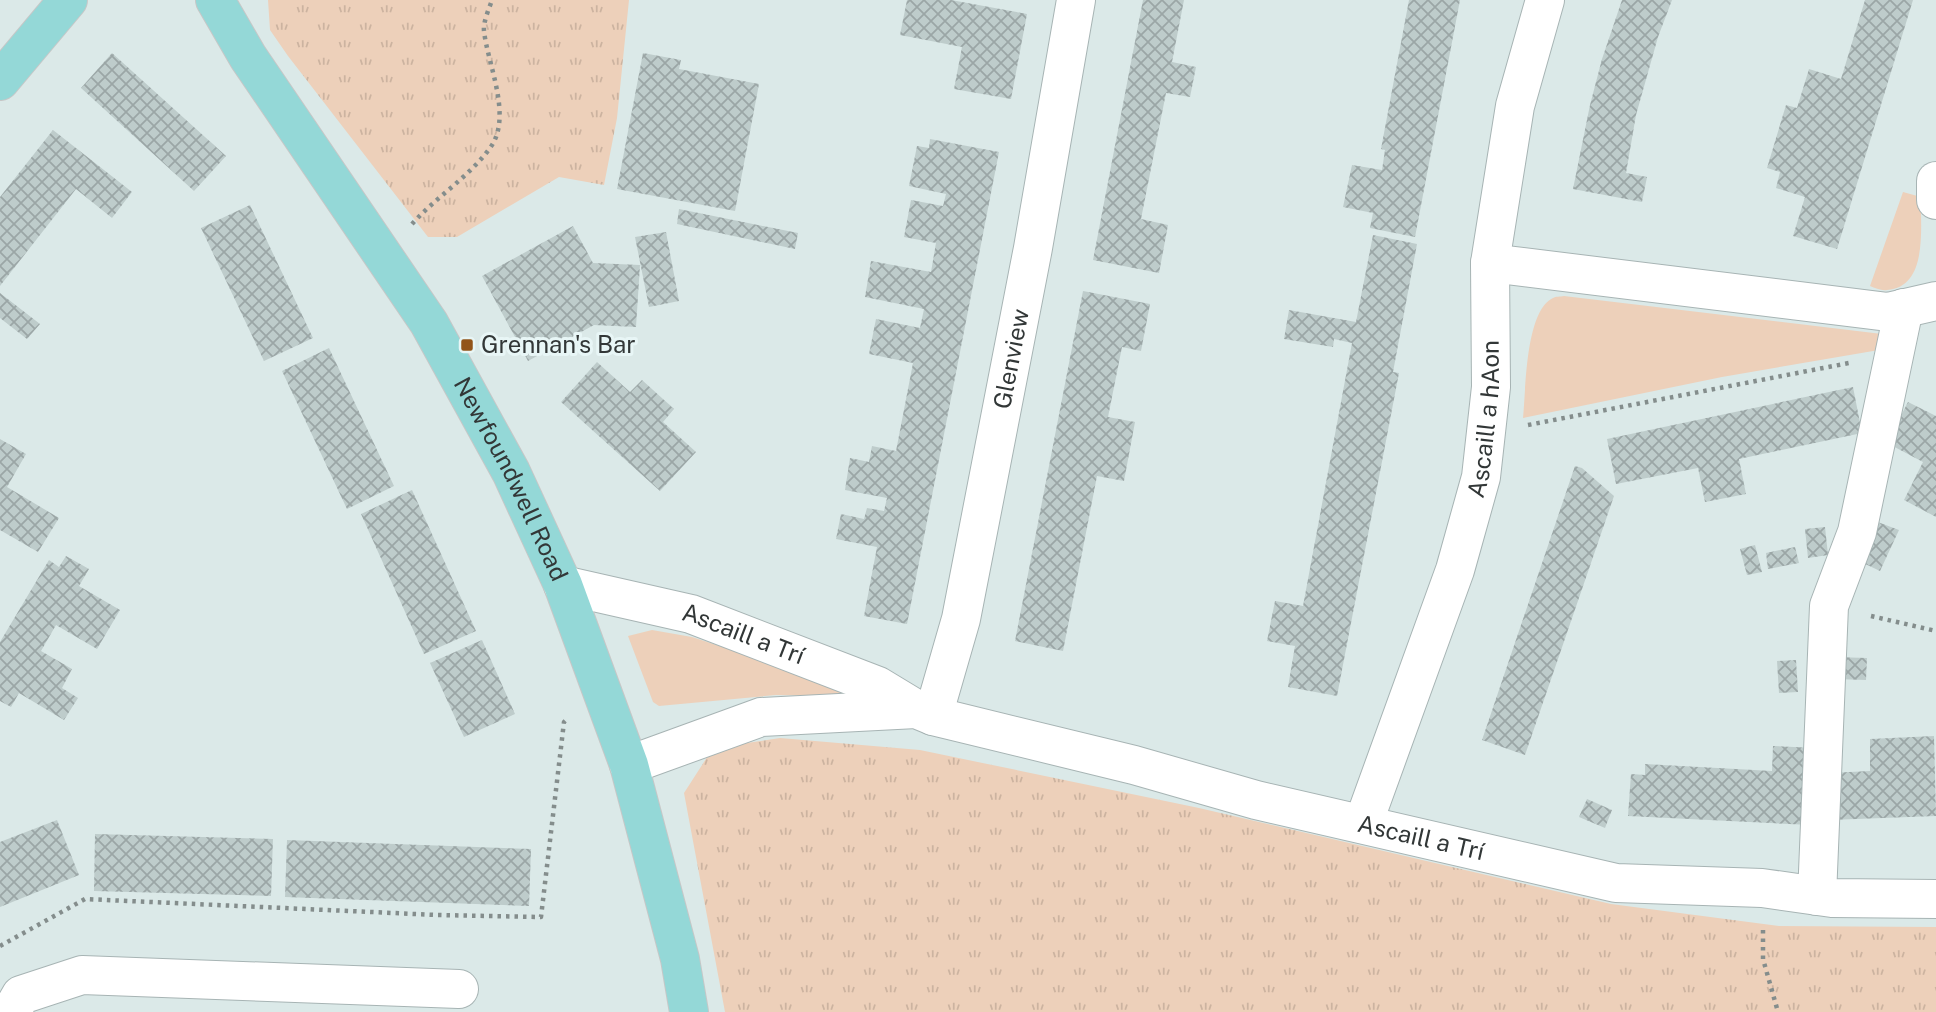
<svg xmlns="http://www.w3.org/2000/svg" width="1936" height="1012" font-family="'Public Sans',sans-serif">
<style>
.grass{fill:#edd0ba}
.park{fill:url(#park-tufts)}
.building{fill:url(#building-cross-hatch)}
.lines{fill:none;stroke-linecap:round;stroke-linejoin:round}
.minor-casing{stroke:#a7b4b4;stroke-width:40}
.major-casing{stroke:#c6c7c7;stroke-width:40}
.path{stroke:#848d8c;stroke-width:4.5;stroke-dasharray:3.5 5;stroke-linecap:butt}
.minor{stroke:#fff;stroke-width:38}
.major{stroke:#94d8d7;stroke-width:38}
.poi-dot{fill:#925418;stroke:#e8f6f6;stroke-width:2.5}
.labels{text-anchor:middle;stroke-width:6;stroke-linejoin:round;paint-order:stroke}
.poi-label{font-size:24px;fill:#323737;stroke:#e8f6f6;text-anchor:start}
.street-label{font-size:24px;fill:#323737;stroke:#e8f6f6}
</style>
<defs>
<pattern id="park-tufts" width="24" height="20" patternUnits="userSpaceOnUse" patternTransform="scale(1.75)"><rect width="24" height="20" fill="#edd0ba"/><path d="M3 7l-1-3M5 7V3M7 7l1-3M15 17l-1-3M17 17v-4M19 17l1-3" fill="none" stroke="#ccb3a0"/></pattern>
<pattern id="building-cross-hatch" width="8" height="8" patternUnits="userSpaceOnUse" patternTransform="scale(1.75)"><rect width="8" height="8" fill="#becccb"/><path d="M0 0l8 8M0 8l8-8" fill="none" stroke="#9ba6a6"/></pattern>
</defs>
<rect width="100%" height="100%" fill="#dbe9e8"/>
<path class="grass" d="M1903,192L1921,197C1920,226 1929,287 1887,290C1882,291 1875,288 1870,286Z
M1564,296L1882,334L1879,350L1722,377L1523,418C1526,391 1525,311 1553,298C1556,296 1560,297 1564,296Z
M652,630L692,637L876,697L776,695L659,706L653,702L628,636Z"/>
<path class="park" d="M268,0H629L617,118L604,185L559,177L457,237H428L288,56L270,30Z
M780,738L920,750L1199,808L1611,904L1779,926L1936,927V1012H725L684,793L713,748Z"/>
<path class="building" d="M907,0H951L1027,14L1011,99L954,89L962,47L900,35Z
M1143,0H1184L1172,62L1196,67L1190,97L1166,93L1141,219L1168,225L1159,273L1093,260Z
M1409,0H1460L1415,237L1370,228L1373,213L1343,207L1352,165L1382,170L1385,150L1381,149Z
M1622,0H1672L1658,37L1636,115L1626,173L1647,177L1642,202L1573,189L1590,105L1602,59Z
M1865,0H1913L1837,249L1793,236L1805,197L1776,188L1780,172L1767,168L1786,105L1797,108L1809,69L1841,79Z
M112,53L226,156L194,191L81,88Z
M643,53L681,60L679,69L759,84L735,211L617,189Z
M53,130L132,192L112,218L76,189L0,286V197Z
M930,139L999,152L907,624L864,616L877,547L836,539L841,514L864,519L867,508L884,511L887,498L845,490L850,458L869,462L872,446L896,451L913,363L869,354L876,319L920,328L924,309L865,297L871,261L931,272L936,243L904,237L911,200L943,206L946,194L909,186L917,146L929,148Z
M250,205L313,338L264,361L201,228Z
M679,209L798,233L795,249L677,224Z
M573,226L593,263L640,265L636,327L594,325L528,361L482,276Z
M666,232L679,301L649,307L635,237Z
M1373,235L1417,244L1393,372L1399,373L1337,696L1288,687L1295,646L1267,641L1275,601L1303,606L1352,343L1334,339L1333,347L1284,339L1289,310L1356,322Z
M1083,291L1150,304L1141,351L1122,347L1108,417L1135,422L1124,481L1097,476L1063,651L1015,641Z
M0,293L40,324L27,339L0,318Z
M329,348L394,486L347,509L282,371Z
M597,362L630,392L642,380L674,409L663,422L696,452L660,491L561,402Z
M1853,387L1862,433L1739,459L1746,494L1705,502L1698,468L1616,484L1607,439Z
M1908,402L1936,416V517L1904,500L1923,462L1887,443Z
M0,439L26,454L7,487L59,518L38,552L0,530Z
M1575,466L1582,468L1614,496L1525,755L1482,740Z
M412,490L476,631L424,654L361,514Z
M1875,521L1899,530L1880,571L1861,562Z
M1825,527L1828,555L1808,558L1805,529Z
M1755,545L1762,572L1747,575L1740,549Z
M1795,547L1799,563L1768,569L1766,553Z
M66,556L89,569L79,586L120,610L97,649L56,625L41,651L72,669L62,688L78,698L64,720L19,693L11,707L0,701V642L49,560L59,567Z
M482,640L515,714L464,737L430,663Z
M1835,657L1867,658L1866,680L1834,679Z
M1796,660L1798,692L1779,693L1777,661Z
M1934,736L1936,816L1830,820L1829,773L1870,771V739Z
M1773,746L1815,748L1811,825L1628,816L1631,774L1645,775V764L1772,771Z
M1587,799L1612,810L1605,828L1579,817Z
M57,820L79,875L0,907V842Z
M95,834L273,839L271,896L94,891Z
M287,840L531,849L529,906L285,897Z"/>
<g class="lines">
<defs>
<g id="minor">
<path d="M1936,181V200"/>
<path d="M1490,263L1888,312L1936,301"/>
<path id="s1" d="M563,585L691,614L878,686L916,709"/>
<path id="s2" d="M933,716L961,619L1033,248L1076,0"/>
<path id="s3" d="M629,765L761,717L916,709L933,716L1134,765L1256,800L1616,883L1762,888L1832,898L1936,899"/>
<path id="s4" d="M1363,824L1455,570L1481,477L1491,387L1490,263L1515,106L1545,0"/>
<path d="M1817,896L1829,606L1857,532L1904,308"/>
<path d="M11,1012L21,995L82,975L459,989"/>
</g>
<g id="major">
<path id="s5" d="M215,0L248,57L429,323L511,472L563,585L629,765L680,959L689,1012"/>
<path d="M0,81L68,0"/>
</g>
</defs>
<use href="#minor" class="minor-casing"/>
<use href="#major" class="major-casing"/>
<path class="path" d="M412,224C436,197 469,177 490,148C513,117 488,66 484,31C483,22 489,9 492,0
M1528,425L1849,363
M1871,616L1936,631
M1763,930V959L1778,1012
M0,946L85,899L437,915L541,917L564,722L567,719"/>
<use href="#minor" class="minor"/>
<use href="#major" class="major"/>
</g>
<rect class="poi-dot" x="460" y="338" width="14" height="14" rx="3.5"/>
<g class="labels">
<g class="poi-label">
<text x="481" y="353">Grennan's Bar</text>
</g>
<g class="street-label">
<text dy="8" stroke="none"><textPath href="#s2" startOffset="366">Glenview</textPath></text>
<text dy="8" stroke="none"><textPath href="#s4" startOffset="425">Ascaill a hAon</textPath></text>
<text dy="8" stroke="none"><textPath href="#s5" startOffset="564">Newfoundwell Road</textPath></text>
<text dy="8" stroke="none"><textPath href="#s1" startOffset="187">Ascaill a Trí</textPath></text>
<text dy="8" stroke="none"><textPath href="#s3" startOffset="817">Ascaill a Trí</textPath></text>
</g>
</g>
</svg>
